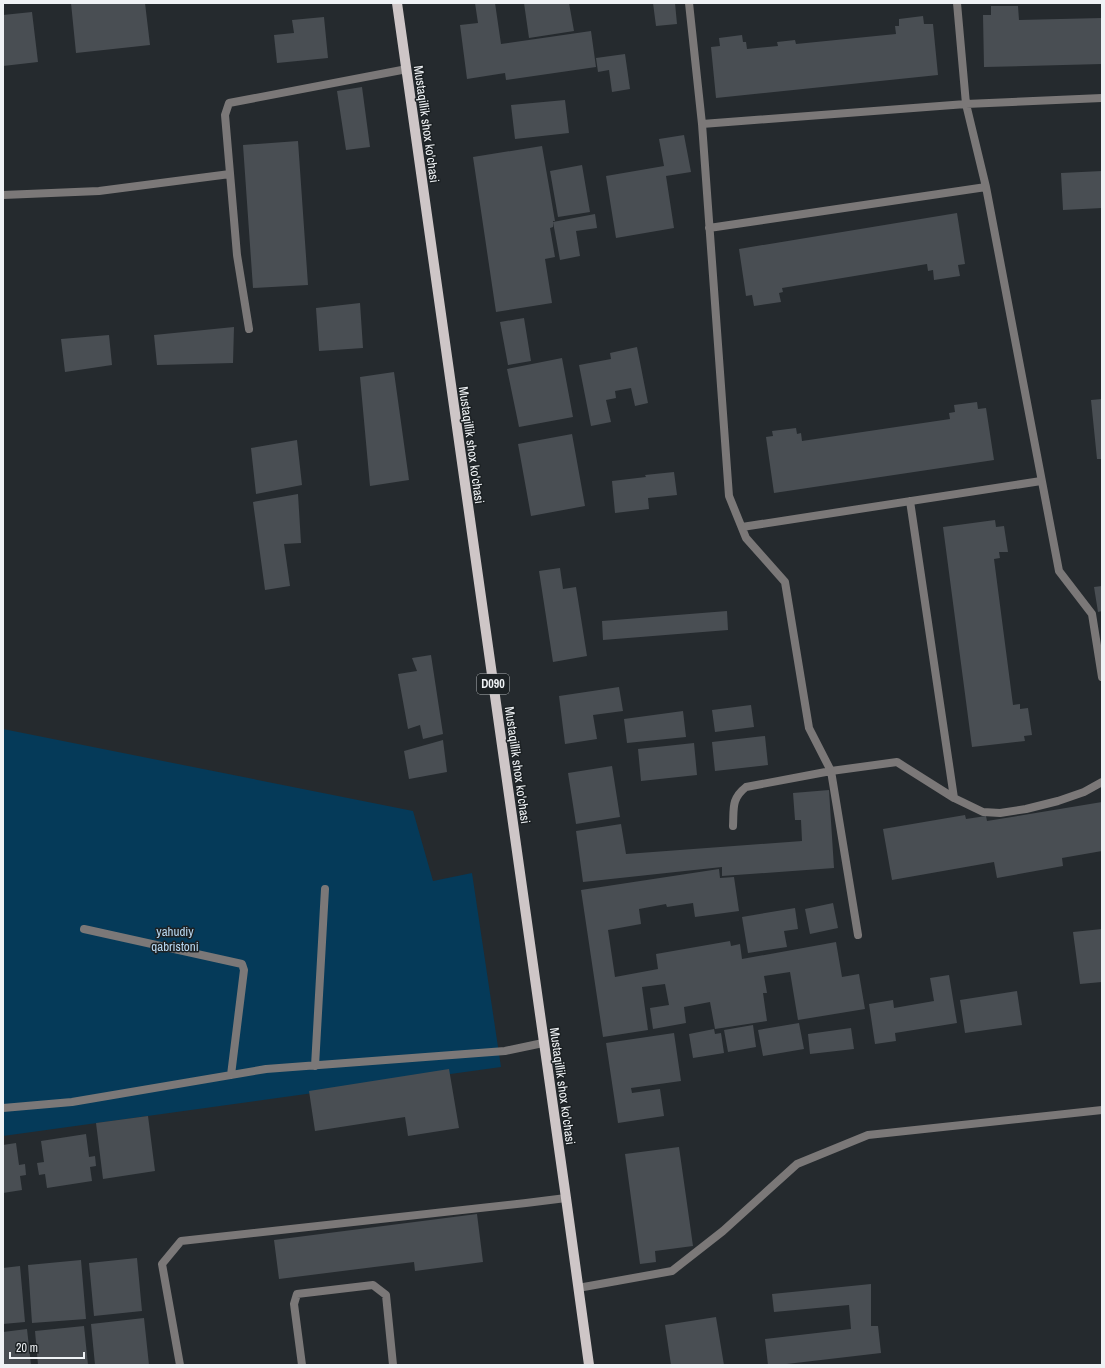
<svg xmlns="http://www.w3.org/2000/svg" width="1105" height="1368" font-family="'Archivo Narrow',sans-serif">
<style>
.green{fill:#053a59}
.building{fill:#494e53}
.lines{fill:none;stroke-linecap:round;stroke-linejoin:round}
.service{stroke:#7b7878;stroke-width:8}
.primary{stroke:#cec6c7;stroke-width:10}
.labels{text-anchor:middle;stroke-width:3;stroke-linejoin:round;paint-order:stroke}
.shield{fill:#1c2124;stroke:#b0b3b6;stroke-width:1}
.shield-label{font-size:12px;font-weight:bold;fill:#eff2f5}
.street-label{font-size:13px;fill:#eff2f5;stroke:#1c2124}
.park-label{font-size:13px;fill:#b8d8f1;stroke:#1c2124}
</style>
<rect width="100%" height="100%" fill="#252a2e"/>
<path class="green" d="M3,729L413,811L433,881L472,873L501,1067L3,1136Z"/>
<path class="building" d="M71,3H145L150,45L76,53Z
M475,3H495L501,44L591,31L596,67L506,80L505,73L467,79L460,25L478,23Z
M524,3H569L574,31L529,38Z
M653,3H675L677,24L656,26Z
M991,6H1018L1019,20L1102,18V64L984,67L983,15H991Z
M32,12L38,62L3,66V15Z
M923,16L924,24H933L938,75L716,98L711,47L720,46L719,38L742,35L743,42H746L747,49L778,46L777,42L795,40L796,44L896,34L895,26H899V19Z
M324,17L328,58L277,63L274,35L294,33L292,20Z
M625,54L630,89L612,92L609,70L598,72L596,58Z
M362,87L370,147L346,150L337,91Z
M565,100L569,133L515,139L511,105Z
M684,135L691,172L666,176L674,228L616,238L606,176L664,166L659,139Z
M298,141L308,285L253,288L243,145Z
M542,146L555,221H553V227L550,228L555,257L545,259L552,303L496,312L473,157Z
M582,165L590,212L558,217L550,171Z
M1102,171V208L1063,210L1061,173Z
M957,213L965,264L958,265L960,276L934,280L933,270L928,271L927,264L782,288L783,292L779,293L781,302L754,306L752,295L746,296L739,249Z
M595,214L597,228L576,231L580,256L560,260L553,222Z
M360,303L363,348L319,351L316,308Z
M524,318L531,361L508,365L500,322Z
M234,327L233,363L157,365L154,335Z
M109,335L112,365L65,372L61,339Z
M637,347L648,403L635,406L631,388L615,391L616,398L606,400L611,422L591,426L579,365L611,359L610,353Z
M562,358L573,417L519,427L507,369Z
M394,372L409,480L370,486L360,377Z
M1102,399V459H1097L1091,400Z
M977,402L978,409L986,408L994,460L774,493L766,437L773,436L772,431L796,428L797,434L801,433L802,441L950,419L949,413L955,412L954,405Z
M572,434L585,506L531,516L518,444Z
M297,440L302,485L256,494L251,448Z
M674,472L677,495L648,498L649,509L615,513L612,481L646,477L645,475Z
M298,494L301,543L284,544L290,586L265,590L253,502Z
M995,520L996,527L1004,526L1008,552H999L1000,558L994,559L1013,705L1020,704V709L1028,708L1032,735L1024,736L1025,741L972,747L943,527Z
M560,568L563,589L576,587L587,656L553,662L539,571Z
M1102,586V611L1098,612L1094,587Z
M727,611L728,630L603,640L602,621Z
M431,655L443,734L423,739L420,725L408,729L398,674L417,671L412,658Z
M619,687L623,711L593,715L597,739L565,744L559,696Z
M751,705L754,727L715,732L712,710Z
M683,711L686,737L627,743L624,719Z
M765,736L768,765L715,771L712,742Z
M443,740L447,772L409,779L404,751Z
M694,743L697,775L641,781L638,749Z
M612,766L620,817L576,824L568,773Z
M829,790L834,868L722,876V867L583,882L576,831L621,824L626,854L802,841L801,820H795L793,793Z
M1102,802V851L1062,858L1063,866L997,878L994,862L892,880L883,829L965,815L966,819L986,816L987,821Z
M719,869L720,878L734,877L739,911L695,917L693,903L667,907L666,904L639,909L641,924L608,930L615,977L658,969L656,954L730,941L731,946L740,944L742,959L836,942L842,977L859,974L865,1009L798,1020L790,972L764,976L767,993H763L767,1021L715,1029L710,1002L684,1007L686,1023L653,1029L650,1008L669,1005L665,984L642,987L648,1030L603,1037L581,890Z
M833,903L838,928L810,934L805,909Z
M795,908L798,929L784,931L787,947L748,953L742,917Z
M1102,929V982L1080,984L1073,932Z
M949,975L957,1023L895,1033L896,1041L875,1044L869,1004L893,1000L894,1008L934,1001L930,978Z
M1017,991L1022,1025L965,1033L960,1000Z
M799,1023L804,1049L763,1056L758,1030Z
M753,1025L756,1047L728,1052L724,1030Z
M851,1028L854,1049L810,1054L808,1034Z
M714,1029L715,1034L721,1033L724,1053L693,1058L689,1034Z
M674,1033L681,1081L631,1088L632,1093L660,1089L664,1116L618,1123L606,1043Z
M449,1069L459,1128L408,1136L405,1117L315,1131L309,1091Z
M148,1116L155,1171L103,1179L96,1123Z
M86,1134L89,1157L95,1156L96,1166L90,1167L92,1181L47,1188L45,1174L39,1175L37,1163L44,1162L41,1141Z
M16,1143L19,1165L25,1164L26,1175L20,1176L22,1190L3,1193V1145Z
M679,1147L693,1246L655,1251L656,1262L640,1264L625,1154Z
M477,1214L483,1262L415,1271L414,1262L279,1279L274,1240Z
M137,1258L142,1311L94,1316L89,1263Z
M81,1260L86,1319L32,1323L28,1265Z
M20,1266L25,1322L3,1324V1268Z
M871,1284V1326H878L881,1353L778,1365H768L765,1339L851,1329L849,1305L774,1312L772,1294Z
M716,1317L724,1365H671L665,1325Z
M144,1318L149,1365H95L91,1324Z
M84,1326L88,1365H38L35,1331Z
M27,1329L31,1365H3V1332Z"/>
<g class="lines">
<path class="service" d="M689,3L702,124L729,496L746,538L785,582L809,728L831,771L897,762L954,798L983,812L1000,813L1026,809L1058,801L1084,792L1102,782
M957,3L966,104L986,187L1059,571L1092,614L1102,677
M702,124L966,104L1102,98
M3,195L99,191L230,174
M709,228L986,187
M249,329L237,255L225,115L229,103L407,69
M910,501L954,798
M742,527L1041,481
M733,826C734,808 731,799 746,787L831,771L858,935
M84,929L242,964L244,970L231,1075
M315,1066L325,889
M3,1108L72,1102L266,1069L505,1051L543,1043
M578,1288L672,1271L723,1231L797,1164L868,1135L1102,1110
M180,1365L162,1264L181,1241L526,1203L566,1198
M302,1365L294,1304L297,1294L373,1285L386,1295L393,1365"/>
<path class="primary" d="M397,3L566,1198L589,1365"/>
</g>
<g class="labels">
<rect class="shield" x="477" y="674" width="32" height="20" rx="3"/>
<g class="shield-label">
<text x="493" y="688">D090</text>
</g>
<g class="street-label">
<text transform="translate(427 124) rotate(82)" y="5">Mustaqillik shox ko'chasi</text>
<text transform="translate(472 445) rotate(82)" y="5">Mustaqillik shox ko'chasi</text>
<text transform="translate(518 765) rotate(82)" y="5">Mustaqillik shox ko'chasi</text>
<text transform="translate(563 1086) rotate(82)" y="5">Mustaqillik shox ko'chasi</text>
</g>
<g class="park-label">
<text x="175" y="936">yahudiy<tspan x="175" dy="15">qabristoni</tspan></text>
</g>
</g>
<rect width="1105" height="1368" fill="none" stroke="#eff2f5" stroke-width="8"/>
<path d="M10 1352v6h74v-6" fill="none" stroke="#eff2f5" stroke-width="2"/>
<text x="16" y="1352" font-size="12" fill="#eff2f5" stroke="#1c2124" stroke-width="3" paint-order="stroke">20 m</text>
</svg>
